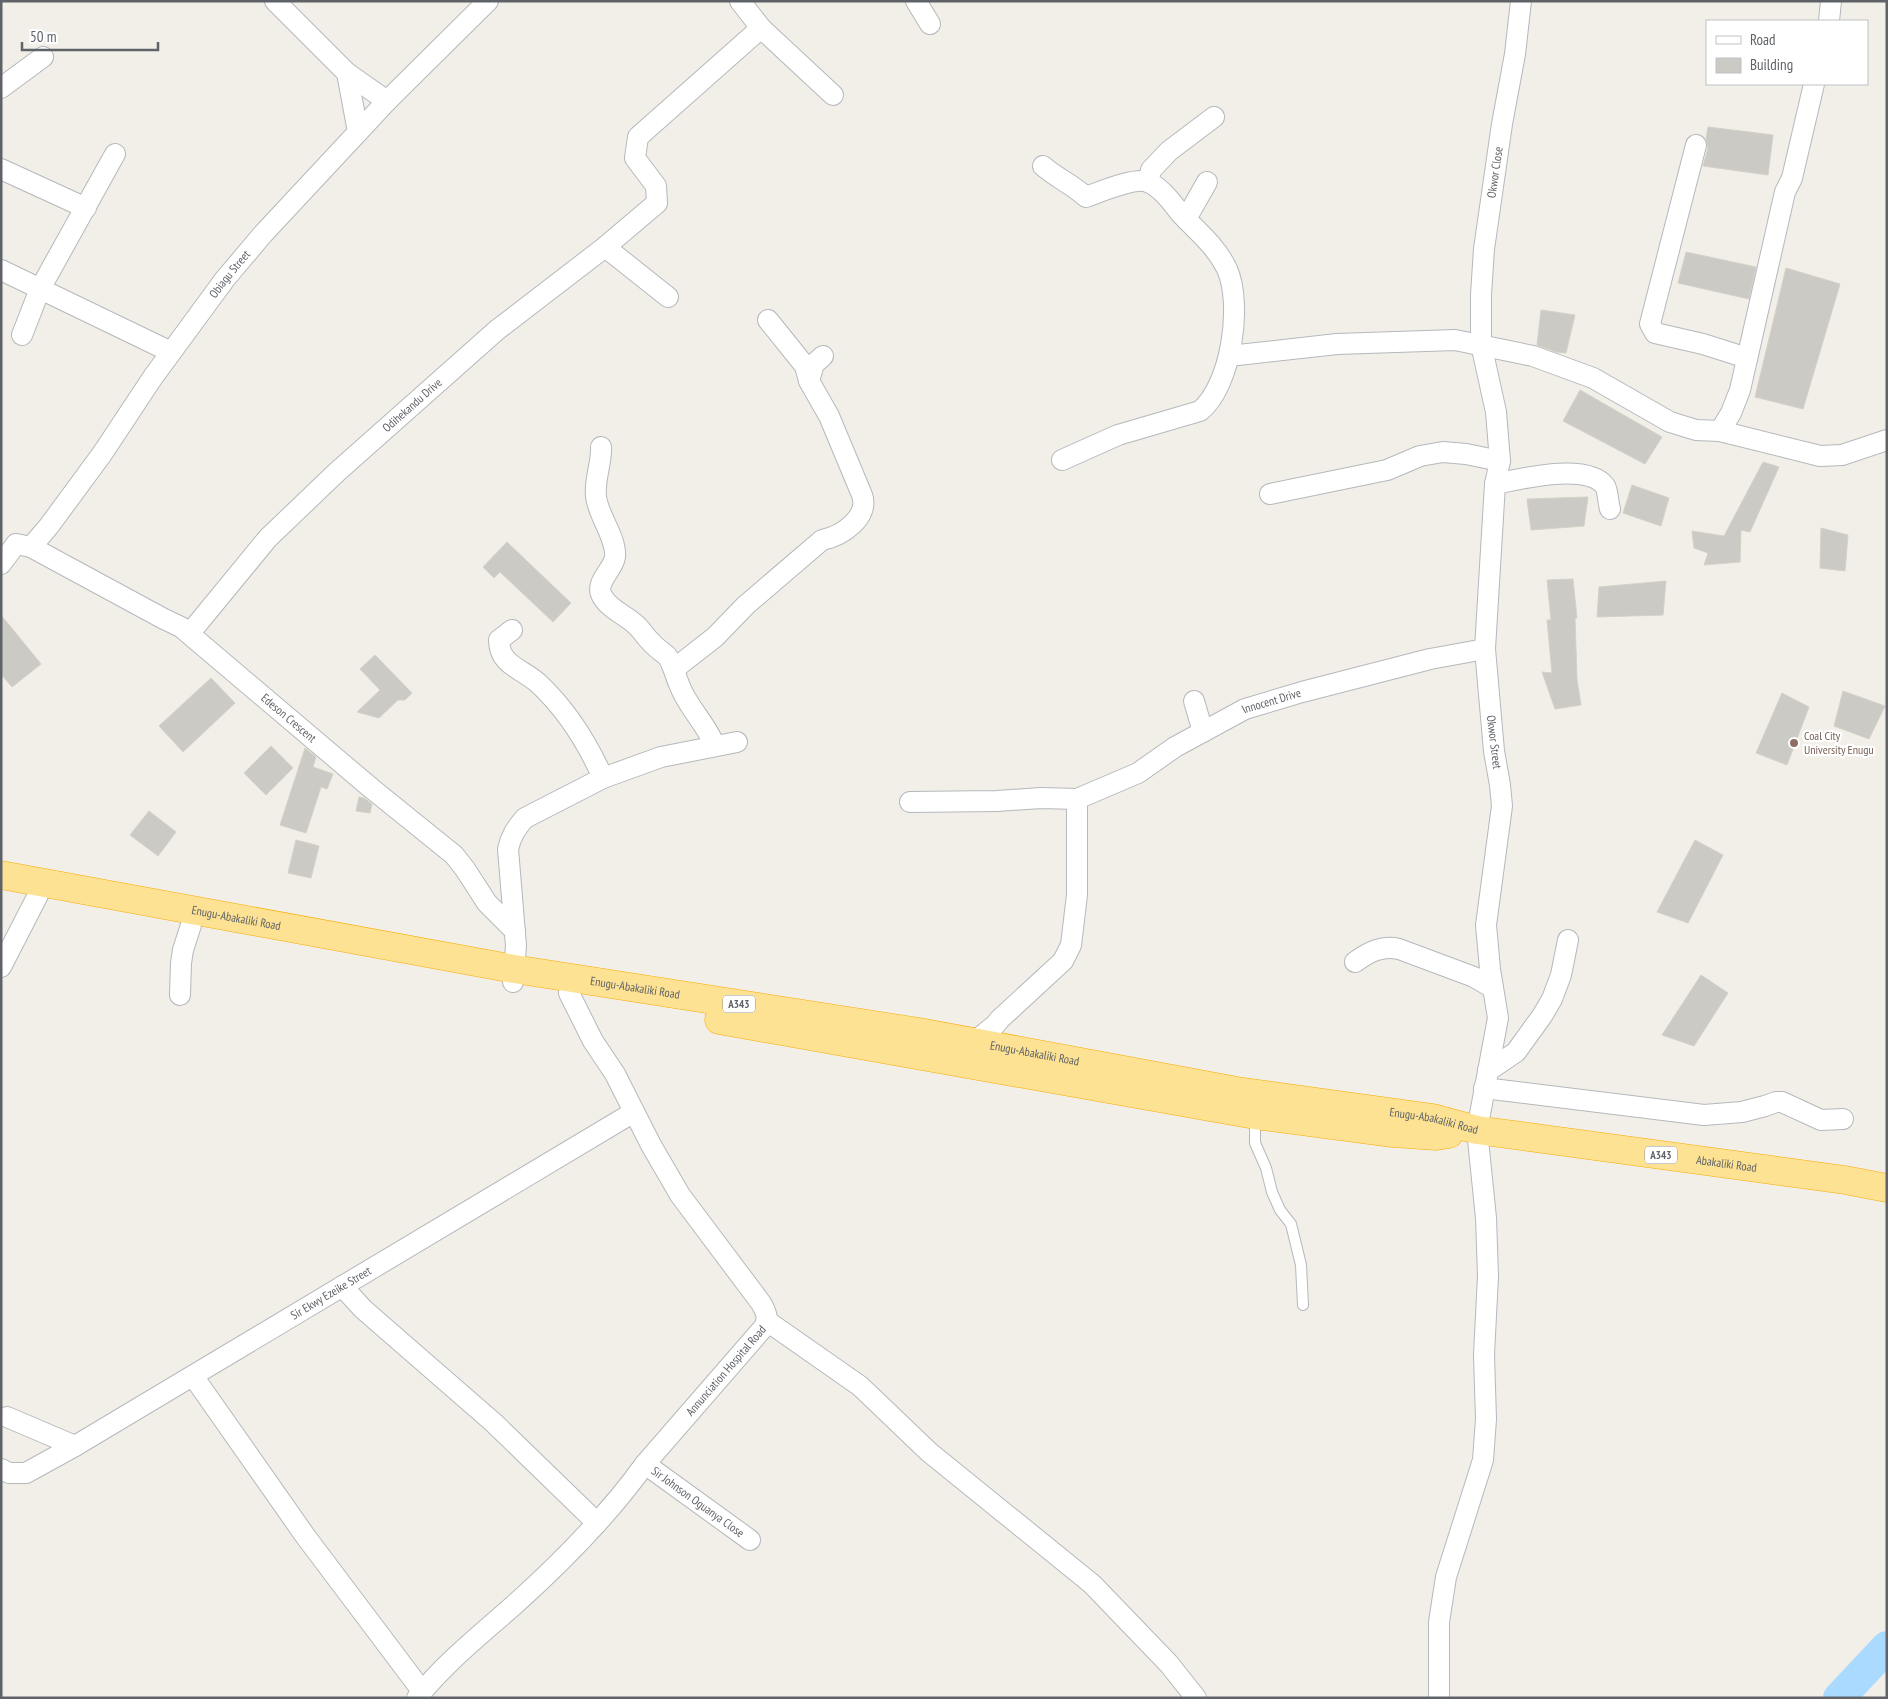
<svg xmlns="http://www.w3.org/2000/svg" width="1888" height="1699" font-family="'PT Sans Narrow',sans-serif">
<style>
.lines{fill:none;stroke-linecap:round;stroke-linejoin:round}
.river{stroke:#aadaff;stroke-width:32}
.building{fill:#cccac5;stroke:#d6d1c6}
.lane-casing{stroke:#b5b8bc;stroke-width:12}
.street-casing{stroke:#b5b8bc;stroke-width:22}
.highway-casing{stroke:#f9ab00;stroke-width:29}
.lane{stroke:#fff;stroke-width:10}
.street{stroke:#fff;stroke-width:20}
.highway{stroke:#fde293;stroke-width:28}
.education-dot{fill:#8d6e63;stroke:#fff;stroke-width:2}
.labels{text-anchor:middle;stroke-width:4.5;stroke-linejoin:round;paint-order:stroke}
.shield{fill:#fff;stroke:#8f9295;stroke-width:1}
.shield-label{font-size:11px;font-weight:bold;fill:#5f6368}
.street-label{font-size:12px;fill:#5f6368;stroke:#fff}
.education-label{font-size:12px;fill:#785e54;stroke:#fff;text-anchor:start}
</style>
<rect width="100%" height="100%" fill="#f1efe8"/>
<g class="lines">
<path class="river" d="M1839,1698L1887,1647"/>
</g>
<path class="building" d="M1708,127L1773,135L1768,175L1703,166L1708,148L1706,139Z
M1686,252L1756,267L1749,299L1678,283Z
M1786,268L1840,284L1803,409L1755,397Z
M1541,310L1575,315L1566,353L1556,352L1537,345Z
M1580,390L1662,437L1645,464L1563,421Z
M1763,462L1779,467L1750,532L1741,530L1740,562L1704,565L1708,553L1694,548L1692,531L1724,536Z
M1632,485L1669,498L1661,526L1623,513Z
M1588,497L1584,526L1531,530L1527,499Z
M1821,528L1848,535L1845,571L1820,568Z
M507,542L571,603L553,622L500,572L494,578L483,567Z
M1573,579L1577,618H1575L1577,680L1581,705L1555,709L1542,672L1552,673L1547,620H1551L1547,580Z
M1666,581L1663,615L1597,617L1599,587Z
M1,615L41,664L12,687L1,674Z
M375,655L412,693L405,700H398L379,718L357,712L380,690L360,669Z
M211,678L235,703L183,752L159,726Z
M1843,691L1885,706L1869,739L1834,726Z
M1782,693L1809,707L1787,765L1756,753Z
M271,746L293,768L266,795L244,773Z
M305,748L316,757L313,767L333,774L327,789L321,787L306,833L280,825Z
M359,797L364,798L372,804L370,813L356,811Z
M149,811L176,832L158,856L130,835Z
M296,840L319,846L311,878L288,873Z
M1695,840L1723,855L1688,923L1657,912Z
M1701,975L1728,993L1694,1046L1662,1035Z"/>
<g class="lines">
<defs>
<path id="lane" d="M1255,1115V1143L1266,1168L1272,1192L1280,1210L1291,1224L1301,1265L1303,1305"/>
<g id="street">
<path d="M275,1L347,73L387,101"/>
<path d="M740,1L761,28L833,95"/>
<path d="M916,1L930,24"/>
<path d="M1829,21L1831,1"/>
<path d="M347,73L358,132"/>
<path d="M1,88L43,57"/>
<path d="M1696,145L1650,324L1655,333L1703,344L1747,358"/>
<path d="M1043,166C1058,179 1072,184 1086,197C1100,192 1135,177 1148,182C1162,188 1172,203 1181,214C1198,232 1216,246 1227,269C1243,305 1231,386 1200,411L1118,435L1062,460"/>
<path d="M1,169L86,208"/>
<path d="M1148,182L1151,170L1169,151L1214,117"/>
<path d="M1186,219L1207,182"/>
<path d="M605,247L668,297"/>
<path d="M1,270L171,352"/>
<path d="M22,335L40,289L115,154"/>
<path d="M1229,356L1337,344L1455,340L1533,356L1593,378L1670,422L1696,430L1720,431L1820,456L1842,455L1887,440"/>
<path d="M809,381L814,364L823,356"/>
<path d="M1720,431L1731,413L1740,390L1785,192L1792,178L1814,84"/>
<path d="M601,447C602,463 594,480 596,496C597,514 617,538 615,557C613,570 596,581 601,594C608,609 624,614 635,624C641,629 645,636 650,641C655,647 661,651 667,656C673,664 675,675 679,684C687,707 706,723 715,746"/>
<path d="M1495,484C1520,479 1587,462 1605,486C1608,491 1608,502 1610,509"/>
<path d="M1270,494L1387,470L1420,456L1443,452L1466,454L1500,461"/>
<path id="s1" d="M31,547L164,619L181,627L371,788L454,855L465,869L487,903L515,931"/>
<path id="s2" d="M1,564L16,544L31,547L49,526L102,454L153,377L225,279L263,234L387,101L488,1"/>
<path d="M512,630L499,640C499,665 521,668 538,683C567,710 587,742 603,778"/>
<path id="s3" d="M190,633L268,538L337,472L497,330L605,247L657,203L656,186L635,158L638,137L761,28"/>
<path d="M674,669L715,637L746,605L822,540C842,536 870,517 862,495L829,416L809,381L805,366L768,320"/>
<path d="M1194,701L1203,732"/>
<path id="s4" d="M910,802L997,801L1041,798L1077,799L1138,773L1175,747L1245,709L1302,692L1430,659L1485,649"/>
<path d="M1355,962C1369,952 1382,945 1399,949L1474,977L1493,988"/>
<path d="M1,967L38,895"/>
<path d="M513,982L516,946L508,849C511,836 516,828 525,818L603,778L661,757L737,742"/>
<path d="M180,995L181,963L183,950L191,925"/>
<path d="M968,1047L995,1025L1000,1019L1063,961L1071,945L1077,895V799"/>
<path d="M1488,1071L1516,1052L1542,1016L1552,999L1561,975L1568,940"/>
<path d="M1484,1088L1704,1115L1742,1112L1765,1106L1776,1102H1782L1821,1120L1843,1119"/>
<path d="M342,1286L363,1309L494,1423L597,1523"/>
<path d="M767,1321L860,1386L929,1452L1092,1584L1169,1664L1196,1698"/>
<path d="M193,1376L306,1537L422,1691"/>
<path d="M7,1417L75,1446"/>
<path id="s5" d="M645,1464L750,1540"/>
<path id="s6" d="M1,1469L9,1473H26L75,1446L634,1112"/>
<path id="s7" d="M417,1698C445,1663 480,1635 513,1606C562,1562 607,1517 645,1464L764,1327C769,1317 766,1312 761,1303L680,1195L651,1145L615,1074L593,1041L569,993"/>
<path id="s8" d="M1439,1698V1622L1446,1577L1483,1460L1486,1419L1484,1355L1488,1276L1486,1218L1477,1130L1498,1018L1490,969L1486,925L1502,806L1500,785L1494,751L1485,649L1495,484L1500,461L1496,412L1481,344V295L1484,249L1502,124L1515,54L1521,1"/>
</g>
<g id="highway">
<path id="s9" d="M1,875L514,969L919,1032L1237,1091L1433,1118L1477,1130L1845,1180L1887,1188"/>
<path d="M719,1020L1255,1115L1393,1133L1436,1136L1449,1134"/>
</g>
</defs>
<use href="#lane" class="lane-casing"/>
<use href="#street" class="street-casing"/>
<use href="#highway" class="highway-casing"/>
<use href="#lane" class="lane"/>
<use href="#street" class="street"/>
<use href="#highway" class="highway"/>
</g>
<circle class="education-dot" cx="1794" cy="743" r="5"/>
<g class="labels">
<g class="shield">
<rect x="723" y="995.5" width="32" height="17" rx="4"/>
<rect x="1645" y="1146.5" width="32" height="17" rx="4"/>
</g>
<g class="shield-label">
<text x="739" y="1008">A343</text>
<text x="1661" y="1159">A343</text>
</g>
<g class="street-label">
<text dy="4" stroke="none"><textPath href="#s8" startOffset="1541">Okwor Close</textPath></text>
<text dy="4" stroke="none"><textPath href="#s2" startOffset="378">Obiagu Street</textPath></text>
<text dy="4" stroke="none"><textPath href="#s3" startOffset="319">Odihekandu Drive</textPath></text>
<text dy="4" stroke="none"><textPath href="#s4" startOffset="386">Innocent Drive</textPath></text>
<text dy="4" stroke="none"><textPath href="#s1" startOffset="311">Edeson Crescent</textPath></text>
<text transform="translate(1494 742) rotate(83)" y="4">Okwor Street</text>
<text dy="4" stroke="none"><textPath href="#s9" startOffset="239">Enugu-Abakaliki Road</textPath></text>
<text dy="4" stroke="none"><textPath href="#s9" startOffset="644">Enugu-Abakaliki Road</textPath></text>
<text dy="4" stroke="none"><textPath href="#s9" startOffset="1049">Enugu-Abakaliki Road</textPath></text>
<text dy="4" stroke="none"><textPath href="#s9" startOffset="1454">Enugu-Abakaliki Road</textPath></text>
<text dy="4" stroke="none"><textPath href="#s9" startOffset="1750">Abakaliki Road</textPath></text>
<text dy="4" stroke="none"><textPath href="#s6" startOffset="380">Sir Ekwy Ezeike Street</textPath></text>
<text dy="4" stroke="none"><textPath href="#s7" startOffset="451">Annunciation Hospital Road</textPath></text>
<text dy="4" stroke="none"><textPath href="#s5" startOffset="65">Sir Johnson Oguanya Close</textPath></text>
</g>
<g class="education-label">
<text x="1804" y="740">Coal City<tspan x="1804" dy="14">University Enugu</tspan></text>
</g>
</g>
<rect width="1888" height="1699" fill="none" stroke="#5f6368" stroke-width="5"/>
<rect x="1706" y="20" width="162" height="65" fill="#ffffff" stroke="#bfc1c3"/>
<rect x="1716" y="36" width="25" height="8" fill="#ffffff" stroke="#bfc1c3"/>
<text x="1750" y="45" font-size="15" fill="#5f6368">Road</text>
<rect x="1716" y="58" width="25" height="15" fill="#cccac5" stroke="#bfc1c3"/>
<text x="1750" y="70" font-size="15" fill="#5f6368">Building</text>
<path d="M22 42v8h136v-8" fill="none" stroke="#5f6368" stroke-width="2.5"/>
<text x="30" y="42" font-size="15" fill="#5f6368" stroke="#ffffff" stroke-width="4" paint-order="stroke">50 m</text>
</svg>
